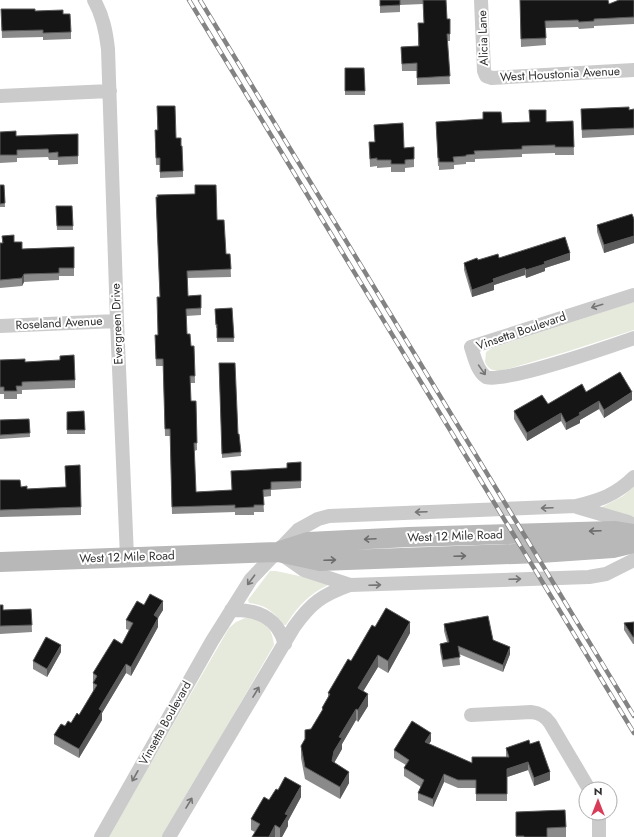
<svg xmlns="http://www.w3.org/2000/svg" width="634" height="837" font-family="Jost,sans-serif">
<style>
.green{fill:#e5eadc}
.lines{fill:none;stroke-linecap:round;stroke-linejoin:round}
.street{stroke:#cbcbcb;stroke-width:14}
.secondary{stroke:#b8b8b8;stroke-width:20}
.rail-casing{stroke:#838383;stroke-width:4.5}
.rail{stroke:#fff;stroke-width:3;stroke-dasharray:9;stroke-linecap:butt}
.wall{fill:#8a8a8a}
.shaded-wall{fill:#5b5b5b}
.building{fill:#151515;stroke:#5b5b5b}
.oneway{stroke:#757575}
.oneway2{stroke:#6c6c6c}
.labels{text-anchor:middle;stroke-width:4;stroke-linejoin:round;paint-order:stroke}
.street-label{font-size:12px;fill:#2e2e2e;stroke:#fff}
</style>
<rect width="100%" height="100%" fill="#fff"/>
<path class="green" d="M634,302V330L569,351L501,371C493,371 488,369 485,362L486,352L492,348Z
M634,486V517L603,510L602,507L623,496Z
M270,571H276L327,582L328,585C308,595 298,606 286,625H284C273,612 267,605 249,603L248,600Z
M245,618C264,618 272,627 274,645L163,837H108L229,628L236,622Z"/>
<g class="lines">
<path class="street" d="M94,0C103,16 106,31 108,49L117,321L127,557
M481,0L484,71L486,76L492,78L634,70
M0,96L110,91
M634,295L471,347C474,356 477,371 486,377C499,385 614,345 634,338
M0,326L117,321
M577,507L628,522L634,525
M284,556L304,570L350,585
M231,610C257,609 277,617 285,644
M471,715L531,712C540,713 545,716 550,723L589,789
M599,813V837
M101,837L212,641L251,579L298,530L318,519L329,516L576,506C600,500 616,495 634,477
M169,837L294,627C311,603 322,595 350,585L589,577L606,574L634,560"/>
<path class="secondary" d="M280,551L308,542L409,537L614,531L634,534
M0,562L278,552L320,561L540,553L613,548L634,543"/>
<defs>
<path id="rail" d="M189,0L634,733
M200,0L634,716"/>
</defs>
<use href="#rail" class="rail-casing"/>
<use href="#rail" class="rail"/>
</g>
<path class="wall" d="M380,0H446L447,19H450V41H447L450,84L417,85V71H402L401,47L418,46V23H424L423,4L400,5V12L380,13Z
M520,0L609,4L634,0V24L594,26V28L579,29L578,27L545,28L546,45L521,47Z
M1,9L35,11L63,14L71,32V39L43,40V37L2,38Z
M345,68H364L365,95H345Z
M157,106L181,146L183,171V177L160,178V165H156L155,136L157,130Z
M581,109L629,110L634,109V135L582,138Z
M573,121L574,155H555V153L522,154V157L475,159V162H466V164L454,165V169L439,170V166H438L436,122L502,123Z
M374,125L404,148L414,159V167L405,168V172H391V167L377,168V166L370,167L369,142H375Z
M0,132L16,136L78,156V164L58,165V160H49L48,157L17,158V162L0,163Z
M0,185H4L5,207H0Z
M156,197L217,220L226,254H230L231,277L187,278L188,296L201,295V315L186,316L187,334L191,346H194L195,383H190L191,401H196L197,450L194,451L196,492L231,490L301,462V488L271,490V496L263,497L264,512H254V515H235V512L172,514L170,436H165L163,366H156L155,343L158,335L160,297Z
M56,206H72L73,230H57Z
M634,219V243L604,253L597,232V225Z
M2,236L14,242L22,249L74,247V276H59V280L24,282L22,286L0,288V243H2Z
M499,258L570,260L545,268V271L526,278L525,275L494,285V290L472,297L464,270V263L478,260Z
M232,308L234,342H217V328H216L215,309Z
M0,360L25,362L75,380V388L22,390V394H17V399H4V394H0Z
M219,363L238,434H239L241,456L222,458Z
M586,392L632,400L604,418L599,409L580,420V423L566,430L561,421L527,441L514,419V411L548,404Z
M84,411L85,434H67V412Z
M29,419L30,437L0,439V420Z
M65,466L81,507V515L0,517V480L27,489L66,487Z
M0,605L3,610L31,609L32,632L0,634Z
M144,605L163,610L158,618V627L131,676L126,673L102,713V720L79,758L54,744V735L65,726L71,723L79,715L93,692V673L122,644L129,630L126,629V620Z
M634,622V644H633L624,630V623Z
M444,624L493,640L510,654L503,672L459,654L460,665L443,667L440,651V644L447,642L444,631Z
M375,627L410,633L388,673L378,667L363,691L368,706L358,722L356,720L342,744V749L334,763L349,783L340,799L305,779L301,758V746L322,711V708L328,697V693Z
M61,652L47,677L33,669V661Z
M431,741L428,744L472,763L506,757V748L530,744L550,780L534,786L528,770L507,777V801H476V788H458L444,782L433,807L418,800V793L421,787L404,776V768L406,765L394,758V750Z
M278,790L301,797L288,821V826L282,837H276L255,832L251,830V819L269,800Z
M516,812L566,827V837H516Z"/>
<path class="shaded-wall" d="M634,236V243L604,253V245Z
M570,253V260L545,268V271L526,278V270L544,262Z
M525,268V275L494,285V290L472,297V290L493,279Z
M24,274V282L22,286V278Z
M632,392V400L604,418V410Z
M599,401V409L580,420V423L566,430V423L579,413Z
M561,413V421L527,441V433Z
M163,601V610L158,618V627L131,676V667L154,615Z
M410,622V633L388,673V661Z
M61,645V652L47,677V669Z
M510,647V654L503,672V665Z
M378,655V667L358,700V688Z
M126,664V673L102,713V720L79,758V749L99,709Z
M368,694V706L358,722V710Z
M356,709V720L342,744V749L334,763L332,761L334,751L339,737Z
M431,733V741L425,750V742Z
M528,762V770L507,777V769Z
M349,772V783L340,799V787Z
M550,772V780L534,786V778Z
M444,774V782L433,807V799Z
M301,786V797L288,821V826L282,837H280V828L285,814Z
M275,825V837H269Z"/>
<path class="building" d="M380,0H400V5L380,6Z
M423,0H446L447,19H450V34H447L450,76L417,78V63L402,64L401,47L419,46L418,23H424Z
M520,0H608L609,4L619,0H634V17L594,19V21L579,22L578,20L545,21L546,38L521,39Z
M1,9H35V11L63,10V14H70L71,32L43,33V30L2,31Z
M345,68H364L365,91H345Z
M157,106H175L176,138H181V146H182L183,171L160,172V158H156L155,130H158Z
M629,107V110L634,109V128L582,130L581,109Z
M529,110H546V122L573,121L574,147H555V145L522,146V149L474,151L475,154L466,155V156L453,157L454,162H439V158H438L436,122L483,119V112H501L502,123L530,122Z
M403,123L404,148L414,147V159L405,160V164H391V160H377V158L370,159L369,142H375L374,125Z
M16,131V136L78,134V156L58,157V152L49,153L48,149L17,150V155H0V132Z
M0,185H4L5,203L0,204Z
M195,185H216L217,220H224L226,254H230L231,269L187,271L188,296L201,295V308L186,309L187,334H190L191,346H194L195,376H190L191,401H196L197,443H194L196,492L232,490L231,471L287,468V463L301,462V481L271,482V489L263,490L264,505H254V507L235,508V505L172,507L170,429H165L163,359H156L155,335H158L157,297H160L156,197H158L157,195L195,194Z
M56,206H72L73,226H57Z
M632,214L634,219V236L604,245L597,225Z
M14,235V242H22V249L74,247V268H59V273L24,274L22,278L0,280V243H3L2,236Z
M565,237L570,253L544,262L545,264L526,270L525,268L493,279L494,282L472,290L464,263L477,258L478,260L498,254L499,258Z
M232,308L234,338H217V324L216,325L215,309Z
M74,355L75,380L22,382V386H16L17,391H4V387H0V360L25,359V362L60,360V356Z
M219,363H235L238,434H239L241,452L222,454Z
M620,372L632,392L604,410L599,401L579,413L580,415L566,423L561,413L527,433L514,411L542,395L548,404L582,384L586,392Z
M84,411L85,430H67V412Z
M29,419L30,433L0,435V420Z
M80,465L81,507L0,510V480H20L21,487L27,486V489L66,487L65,466Z
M150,594L163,601L154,615L158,618L131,667L126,664L99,709L102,711L79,749L54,735L61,724L65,726L68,721L71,723L77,713L79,715L97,685L93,683L97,676L93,673L114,639L122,644L133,623L126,620L137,601L144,605Z
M0,605H3V610L31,609L32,625L0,626Z
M386,608L410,622L388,661L378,655L358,688L368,694L358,710L356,709L339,737L342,738L334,751L332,761L349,772L340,787L305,767L301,746L305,739V730L311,729L323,709L322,708L330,694L328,693L348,659L351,661L372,625L375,627Z
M488,616L493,640L510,647L503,665L458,646L460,657L443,660L440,644L449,642L444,624Z
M634,622V637H633L624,623Z
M46,637L61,645L47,669L33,661Z
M412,721L431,733L425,742L472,763V757H509L506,748L529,740L530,744L539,741L550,772L534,778L528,762L507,769V794H476V780H458L444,774L433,799L418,793L424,780L404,768L409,760L394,750Z
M285,777L301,786L285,814L288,815L280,828L275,825L269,837H252L260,824L251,819L264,797L269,800L276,789L278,790Z
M565,810L566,827L547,828V837H524V836H516V812Z"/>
<defs><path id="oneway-shaft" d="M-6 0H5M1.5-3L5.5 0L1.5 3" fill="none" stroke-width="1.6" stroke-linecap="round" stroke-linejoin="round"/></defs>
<g class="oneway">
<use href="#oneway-shaft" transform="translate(597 306) rotate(163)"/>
<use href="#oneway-shaft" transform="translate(482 370) rotate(55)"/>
<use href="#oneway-shaft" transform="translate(547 508) rotate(178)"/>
<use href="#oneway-shaft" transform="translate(421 512) rotate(178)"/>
<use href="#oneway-shaft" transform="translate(515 579) rotate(-2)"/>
<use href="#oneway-shaft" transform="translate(251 580) rotate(127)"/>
<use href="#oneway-shaft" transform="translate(375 585) rotate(-2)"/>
<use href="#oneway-shaft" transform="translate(256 692) rotate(-59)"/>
<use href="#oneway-shaft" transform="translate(135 776) rotate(119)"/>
<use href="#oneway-shaft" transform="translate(189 803) rotate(-59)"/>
</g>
<g class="oneway2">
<use href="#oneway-shaft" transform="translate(595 531) rotate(178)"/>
<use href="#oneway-shaft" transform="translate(370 539) rotate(177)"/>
<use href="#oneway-shaft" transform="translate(460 556) rotate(-2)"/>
<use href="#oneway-shaft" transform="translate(330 560) rotate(-2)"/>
</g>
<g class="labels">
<g class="street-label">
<text transform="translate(483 38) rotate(-92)" y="4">Alicia Lane</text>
<text transform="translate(560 74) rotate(-3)" y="4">West Houstonia Avenue</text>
<text transform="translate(59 323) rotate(-3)" y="4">Roseland Avenue</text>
<text transform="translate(117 324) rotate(-92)" y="4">Evergreen Drive</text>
<text transform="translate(521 331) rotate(-19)" y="4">Vinsetta Boulevard</text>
<text transform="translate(455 536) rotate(-2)" y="4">West 12 Mile Road</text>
<text transform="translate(127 557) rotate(-2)" y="4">West 12 Mile Road</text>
<text transform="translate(165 723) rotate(-61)" y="4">Vinsetta Boulevard</text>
</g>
</g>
<g transform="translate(598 801)"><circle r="19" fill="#ffffff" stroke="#ababab"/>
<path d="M0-3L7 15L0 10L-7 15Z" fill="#d93c58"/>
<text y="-6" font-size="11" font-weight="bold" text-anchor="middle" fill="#2e2e2e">N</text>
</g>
</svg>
